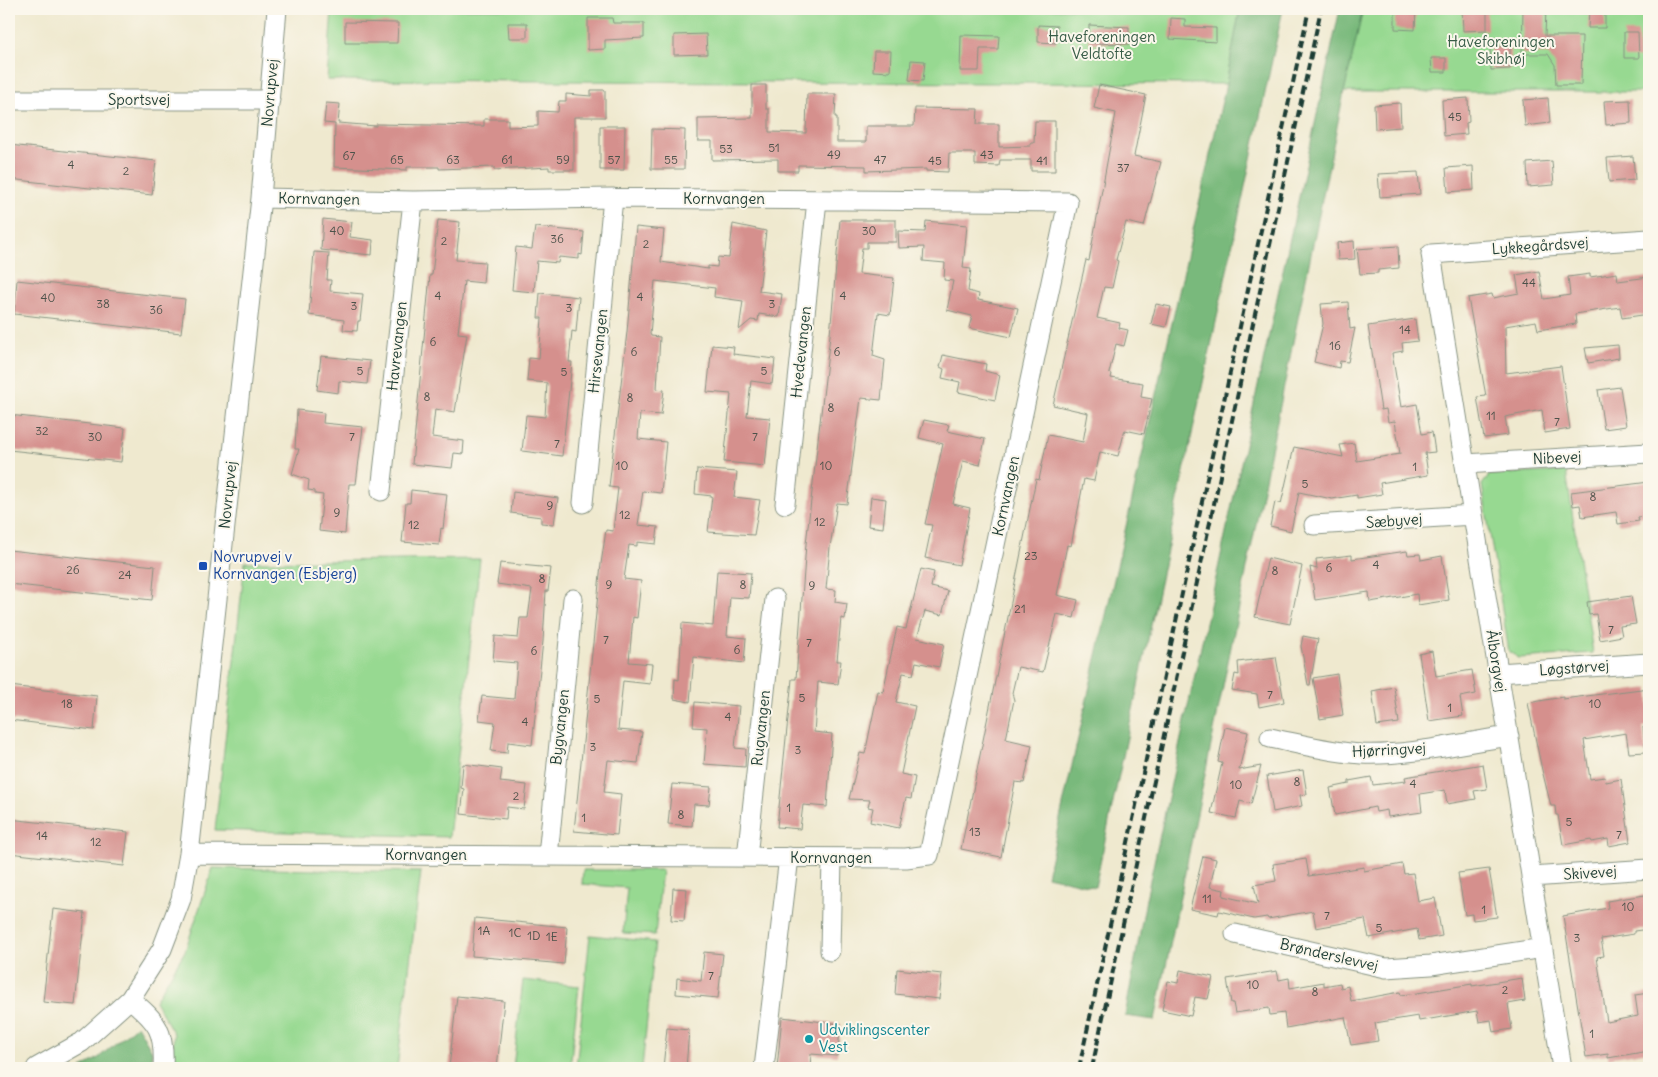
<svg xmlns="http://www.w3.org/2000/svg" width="1658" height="1077" font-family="Delius,sans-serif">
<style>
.green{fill:#97d991;stroke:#5b8b62}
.forest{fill:#79b97b;stroke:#4c7b58}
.building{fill:#d5908d}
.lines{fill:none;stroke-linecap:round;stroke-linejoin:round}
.minor-casing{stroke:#879382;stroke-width:21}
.minor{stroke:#fff;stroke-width:19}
.rail{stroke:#1f3d34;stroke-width:4;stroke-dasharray:8 4;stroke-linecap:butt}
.transit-dot{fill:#1a4fb4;stroke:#fbf7ec;stroke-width:2}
.culture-dot{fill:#0f9aa8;stroke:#fbf7ec;stroke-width:2}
.labels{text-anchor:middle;stroke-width:4;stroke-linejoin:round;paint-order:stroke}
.number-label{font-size:12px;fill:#4c524a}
.park-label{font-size:15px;fill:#375c47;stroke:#fbf7ec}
.street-label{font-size:15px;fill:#1f3d34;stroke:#fbf7ec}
.transit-label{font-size:15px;fill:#164399;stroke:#fbf7ec;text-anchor:start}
.culture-label{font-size:15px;fill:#0d838f;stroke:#fbf7ec;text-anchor:start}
</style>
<rect width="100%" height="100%" fill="#fbf7ec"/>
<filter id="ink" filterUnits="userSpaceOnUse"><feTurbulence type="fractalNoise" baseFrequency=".02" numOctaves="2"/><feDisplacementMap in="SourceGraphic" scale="10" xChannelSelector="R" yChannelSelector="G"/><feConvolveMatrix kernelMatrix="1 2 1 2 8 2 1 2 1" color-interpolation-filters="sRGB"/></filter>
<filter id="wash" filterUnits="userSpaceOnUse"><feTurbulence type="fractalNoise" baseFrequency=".0096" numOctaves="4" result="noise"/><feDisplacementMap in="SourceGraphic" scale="20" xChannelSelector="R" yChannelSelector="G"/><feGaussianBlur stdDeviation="1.12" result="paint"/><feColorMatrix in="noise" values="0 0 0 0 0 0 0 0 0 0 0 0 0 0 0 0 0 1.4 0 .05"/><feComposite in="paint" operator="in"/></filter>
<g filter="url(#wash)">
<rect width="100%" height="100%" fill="#efe9cf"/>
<path class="green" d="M332,9H1240L1226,84L327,80Z
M1363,9H1649V92H1344Z
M1566,471L1593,653L1519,658L1509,652L1482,485L1489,475Z
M480,559L449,837L215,830L245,562Z
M213,868L421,872L397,1068H171L174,1034L155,1001L185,951Z
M583,870H662L655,935L623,933L627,888L582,884Z
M590,935L655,942L642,1068H576Z
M523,980L579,986L570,1068H513Z"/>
<path class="forest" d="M1240,9H1283L1095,887L1047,876L1226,84Z
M1340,9H1363L1344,92L1155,1020L1125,1016L1146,899Z
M137,1025L152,1051L151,1068H81L97,1059Z"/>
<g id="blocks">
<path class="building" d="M1395,9H1416L1415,30L1395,29Z
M1462,9L1487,11V30L1463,31Z
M1523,9H1546L1545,36H1582L1581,85H1556L1555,65L1548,54H1522Z
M1589,9H1605V28H1588Z
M588,18H612L613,23H644V38L605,40V49L588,50Z
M1171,18L1185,19V27L1216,28V42L1170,39Z
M345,22L398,23L397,43H345Z
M508,23H527V38H509Z
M1038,25L1057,26L1056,43L1038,42Z
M1089,25L1129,27V44L1089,43Z
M1624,32H1638L1639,58H1624Z
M706,34L707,54L674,55V35Z
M961,35L999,36L998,49H980L979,71H960Z
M1510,46V69L1491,70L1490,47Z
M874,51H891L890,72L873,71Z
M1431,58H1446V72H1432Z
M911,60L925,61L923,81L909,80Z
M752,85H766V109H769V132L806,133L807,94H836L835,117H837V142H866V126H914L915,108L978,109L977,124H999V147L1030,146V143H1034L1035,121H1055V171H1031V160H1000L999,166L975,165V153H949L948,172L926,171V169L866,171V166L798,165V171H778V159L712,160V141H698V119L752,118Z
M1099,85L1146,95L1134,156L1161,162L1144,226L1126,222L1116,260L1118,261L1112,288L1104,287L1097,318L1120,323L1119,328L1128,330L1124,346L1116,344L1109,373L1112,374L1111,378L1143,383L1141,397L1152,399L1144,434L1125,430L1118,456L1100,452L1094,481L1084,479L1071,546L1067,545L1057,595L1078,600L1074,618L1057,614L1043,672L1018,667L1012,693L1014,700L1006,739L1032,745L1024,783L1015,782L1001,857L961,849L1036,479L1039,480L1048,435L1083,442L1088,413L1053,405L1086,260L1089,261L1116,113L1094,108Z
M591,90H605V117H574V170H549V167L494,170V167L439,169V167H407V170L334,167L335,124L324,123L326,103L340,104L338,123L376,126V124L484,126V119H508V127L538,126V111L558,112L559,101H566V94L591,96Z
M1468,98L1469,122L1466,123L1467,134L1444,136L1442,100Z
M1548,98L1550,123L1525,126L1523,100Z
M1630,100L1631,123L1606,125L1604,101Z
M1400,103L1401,127L1375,129L1374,105Z
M600,126H625L624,170H600Z
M652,129L685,130L684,169H651Z
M9,145L156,161L152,195L9,179Z
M1633,156L1635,180L1609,182L1607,158Z
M1552,161L1554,185L1528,187L1527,163Z
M1473,166L1474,190L1448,192L1446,168Z
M1418,172L1420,194L1380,197L1378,174Z
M323,219L352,222L350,237L373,240L372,255L321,250Z
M438,220L460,222L456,260L485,262L483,283L464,281L458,333L467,334L455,412L435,409L432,437L464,441L463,454L454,453L452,468L412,464L430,275H432Z
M840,220H896V242H867V248H862L859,274L894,278L890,315L878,313L873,356L885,360L881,400L861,398L847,504L837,503L830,547L826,589L836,590L835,602L847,604L845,619L841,618L837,661H841L838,684L818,682L814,732L832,734L827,807L803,805L800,829L777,827L792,679H796L806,544L830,335Z
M926,221L967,225L963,268L971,269L968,291L979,294L978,300L1018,308L1011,337L969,328L972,316L947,310L953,281L944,280L945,263L923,261L924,247L899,248L898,231L925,232Z
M733,224L766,231L759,291L782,294L779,317L759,314L758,321L751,320L739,330L743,301L714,297L715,288L655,281L650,334L651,336L660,337L657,389L664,390L661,415L640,413L638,439L666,442L661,493L643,491L638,525L658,527L656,544L637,542V546L629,545L624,579L641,581L637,618L633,617L629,662L652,664L650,684L623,681L618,730L642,732L638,763L608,760L604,792L621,794L617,835L574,831L601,564L606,530L613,531L618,488L609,487L627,332L636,227L664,230L661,262L708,269V266L717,267L718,257L729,258Z
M535,227L584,232L582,255L579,254V259L559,257L558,263L537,261L534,292L512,290L516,247L532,249Z
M1354,241L1355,259L1338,260L1337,243Z
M1398,246L1399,268L1378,270V273L1360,274L1357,249Z
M314,252L329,253L327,280H331L330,291L363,294L360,321H358L357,331L343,330L344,320L309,315Z
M1539,271L1544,299L1570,295L1568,277L1590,274V277L1617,273L1618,281L1649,277V314L1622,318L1620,307L1575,314L1576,324L1538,330L1536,321L1505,326L1506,373L1561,366L1570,429L1545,433L1542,410L1505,417L1508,435L1484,438L1477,397L1486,396L1468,298L1492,294L1493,298L1519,293L1516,275Z
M17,280L185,299L181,333L14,314Z
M540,293L579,297L576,332L572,331L569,362H572L562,456L522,451L526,415L545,417L547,383L527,381L529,358L539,359L542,318H538Z
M1348,302L1350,329L1355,328L1348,362L1340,361L1339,368L1314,362L1323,324L1321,304Z
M1156,304L1171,307L1166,327L1151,324Z
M1415,319L1418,341L1402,343L1403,351L1392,353L1401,407L1417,404L1422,434L1432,432L1435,452L1425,453L1428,475L1380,483L1382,494L1357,498V495L1332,499L1299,492L1291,531L1270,526L1275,502L1281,504L1294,447L1343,457L1340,445L1354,443L1357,461L1400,454L1395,421L1388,422L1386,409L1381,410L1368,326Z
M712,345L734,347L733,354L775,359L772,384L751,381L747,416L770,418L765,466L724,462L731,394L707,392Z
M1618,345L1619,358L1588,363L1585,348Z
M943,355L986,364L985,371L1000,375L995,400L958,392L960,382L942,378L944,369L940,367Z
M321,356L370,361L367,384L339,381L338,393L317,390Z
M1620,387L1626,426L1604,429L1598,390Z
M297,410L324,413L323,423L363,427L356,484H349L345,534L319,531L323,495L315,494V491L308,490L309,480L292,474L299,449H295Z
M9,415L125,428L121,462L9,450Z
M924,420L949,425L947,431L985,439L980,465L963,461L953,504L970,508L959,565L925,558L932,525L925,524L943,444L919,438Z
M697,469L737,472L734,497L760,500L754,535L708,532L712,496L695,494Z
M1649,482V515L1638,517L1639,521L1618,524L1616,512L1582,517L1580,505L1573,506L1571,492Z
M411,490L447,494L443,529L441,528L439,545L402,542L406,503H410Z
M513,492L558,498L554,524L541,523V517L511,513Z
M871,497L886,499L883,528L868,526Z
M9,550L155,566L152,600L9,584Z
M1407,551L1408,555L1420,554L1421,560L1442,556L1449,600L1418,605L1417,594L1370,602L1369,592L1315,600L1310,567L1317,569L1316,559L1352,555V559Z
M1268,558L1302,566L1290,624L1255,617Z
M500,563L551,568L548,591H546L543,641L532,745L508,742L507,753L491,751L495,722L479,720L482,696L514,699L517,663L493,661L495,636L518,638L520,618H528L532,589L497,584Z
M921,569L934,572L931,587L948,591L942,615L925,611L917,638L944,644L939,667L916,662L913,675L903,673L896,702L915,706L901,774L915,777L911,799L906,798L899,828L870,822L873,808L868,807L870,800L849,799L860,753L865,754L878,691L883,692L897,627L906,629Z
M717,571L751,573L749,598L730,597L727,636L746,638L744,663L694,657L690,702L674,699L675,679L679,680L682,623L713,626Z
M1631,596L1636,624L1620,626L1622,636L1600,640L1596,614L1589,615L1587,602Z
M1303,636L1318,639L1310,685H1308L1301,646Z
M1432,651L1436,676L1472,670L1476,694L1460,697L1463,716L1429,721L1419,654Z
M1276,657L1284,702L1259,707L1257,694L1232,690L1235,674L1239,675L1238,662Z
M1337,674L1343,715L1320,719L1313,678Z
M9,686L97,696L94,730L9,720Z
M1394,687L1399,723L1377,726L1372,691Z
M1649,688V726L1643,727L1646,752L1629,753L1626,733L1584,740L1590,779L1605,777L1606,782L1621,779L1630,842L1609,846L1608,839L1592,842L1591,840L1563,845L1558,815H1556L1555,806H1551L1542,770L1528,703L1563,697V699Z
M695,702L739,706L735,748L746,749L745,767L704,764L707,728L693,727Z
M1225,727L1248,732L1239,770L1261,766L1251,804L1240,801L1236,818L1211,813L1222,763L1218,762Z
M463,764L502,769L500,782L527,785L524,809L507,807L506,819L461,814L464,789L461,788Z
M1483,764L1487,789L1474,791L1476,799L1447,804L1445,790L1420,794L1422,812L1388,817L1387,810L1376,812L1375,807L1335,815L1330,788L1349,784V781L1371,777L1373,785L1406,781L1405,777Z
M1303,770L1307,794L1300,795L1302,806L1273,812L1267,776Z
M672,784L711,787L709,805L694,804L692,826L668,824Z
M9,819L128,832L124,866L9,853Z
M1203,856L1216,859L1210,887L1224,890L1223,896L1258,904L1254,885L1276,881L1273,864L1306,859L1309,876L1364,867V871L1402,864L1404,874L1413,873L1418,901L1435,898L1442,936L1419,940L1417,929L1369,938L1365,919L1316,928L1313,911L1268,919L1267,917L1254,919L1219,911L1218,915L1190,909Z
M1489,869L1497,917L1473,920L1472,914L1465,915L1458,873Z
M673,888L687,889L684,921L671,920Z
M1645,895L1646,897H1649V929L1634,931V934L1601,939L1604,956L1597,957L1607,1022L1638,1016L1635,995L1649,993V1051L1608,1058V1054L1586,1057L1563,916L1608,908L1607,901Z
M53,909L85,913L75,1005L43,1002Z
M475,918L567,927L564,964L472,956Z
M704,952L723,954L718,998L676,994L677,978L701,981Z
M897,969L942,974L939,999L895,994Z
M1180,970L1213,977L1208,999L1195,997L1191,1016L1162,1010L1168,981L1178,983Z
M1277,971L1279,980L1289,978L1290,988L1324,982V986L1340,983L1341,988L1348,986L1351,1001L1400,992L1401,995L1417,993L1472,984V986L1522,978L1525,1001L1508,1004L1512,1029L1493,1032L1491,1020L1479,1022L1477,1011L1419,1021L1418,1016L1375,1023L1378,1041L1351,1045L1345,1017L1286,1028L1284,1013L1270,1015L1269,1008L1235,1013L1233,1003H1231L1227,979Z
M457,996L504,1001L497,1068H449Z
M782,1017L841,1024L837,1056L811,1054L810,1068H777Z
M667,1028L689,1030L686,1068H663Z"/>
</g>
</g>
<g filter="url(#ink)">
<use href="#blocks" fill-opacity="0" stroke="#879382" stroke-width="1"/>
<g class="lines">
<defs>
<path id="minor" d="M9,100H270
M1465,464L1649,453
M381,491L413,201
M583,503L613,198
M785,504L817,200
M1314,525L1473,515
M1498,673L1649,663
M1270,738C1300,744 1330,752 1361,754C1410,756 1460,743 1509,736
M189,854L906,858L929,855L1068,202L613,198L413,201L261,198
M548,856L573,599
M747,857L775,599
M1531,877L1649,869
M1235,934L1386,968L1431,965L1543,948
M830,951L832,858
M130,999C158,1022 165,1031 163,1068
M36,1068L82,1042L130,999L162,949L181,899L189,854L261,198L277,9
M764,1068L789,857
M1562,1068L1431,254L1649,239"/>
</defs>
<use href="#minor" class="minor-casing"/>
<use href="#minor" class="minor"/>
<path class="rail" d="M1079,1068L1309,9
M1092,1068L1321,9"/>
</g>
</g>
<rect class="transit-dot" x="198" y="561" width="10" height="10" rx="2.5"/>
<circle class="culture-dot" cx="809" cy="1039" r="5"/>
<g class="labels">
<g class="number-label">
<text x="1455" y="121">45</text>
<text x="774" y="152">51</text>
<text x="726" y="153">53</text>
<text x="834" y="159">49</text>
<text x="987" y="159">43</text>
<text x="349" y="160">67</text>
<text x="397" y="164">65</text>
<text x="453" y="164">63</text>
<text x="507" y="164">61</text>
<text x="563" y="164">59</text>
<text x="614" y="164">57</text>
<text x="671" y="164">55</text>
<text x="880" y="164">47</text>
<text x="935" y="165">45</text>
<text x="1042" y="165">41</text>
<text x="71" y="169">4</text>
<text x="1123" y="172">37</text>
<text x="126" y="175">2</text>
<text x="337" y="235">40</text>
<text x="869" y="235">30</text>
<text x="557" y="243">36</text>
<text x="444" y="245">2</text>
<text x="646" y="248">2</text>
<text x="1529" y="287">44</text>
<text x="438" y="300">4</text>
<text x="843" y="300">4</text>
<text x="640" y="301">4</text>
<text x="48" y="302">40</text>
<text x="103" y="308">38</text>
<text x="772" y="308">3</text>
<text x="354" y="310">3</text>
<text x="569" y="312">3</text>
<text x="156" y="314">36</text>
<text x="1405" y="334">14</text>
<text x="433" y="346">6</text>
<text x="1335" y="350">16</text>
<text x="634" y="356">6</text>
<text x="837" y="356">6</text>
<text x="360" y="375">5</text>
<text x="764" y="375">5</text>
<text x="564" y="376">5</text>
<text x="427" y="401">8</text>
<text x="630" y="402">8</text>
<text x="831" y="412">8</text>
<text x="1491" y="420">11</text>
<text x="1557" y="426">7</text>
<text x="42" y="435">32</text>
<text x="95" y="441">30</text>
<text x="352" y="441">7</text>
<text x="755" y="441">7</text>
<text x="557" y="448">7</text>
<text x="622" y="470">10</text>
<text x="826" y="470">10</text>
<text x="1415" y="471">1</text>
<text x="1305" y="488">5</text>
<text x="1593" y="501">8</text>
<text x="550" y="510">9</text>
<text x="337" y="517">9</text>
<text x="625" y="519">12</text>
<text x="820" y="526">12</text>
<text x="414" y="529">12</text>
<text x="1031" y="560">23</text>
<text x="1376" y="569">4</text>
<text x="1329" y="572">6</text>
<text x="73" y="574">26</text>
<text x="1275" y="575">8</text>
<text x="125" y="579">24</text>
<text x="542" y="583">8</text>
<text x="609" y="589">9</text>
<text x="743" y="589">8</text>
<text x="812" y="590">9</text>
<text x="1020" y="613">21</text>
<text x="1611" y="634">7</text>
<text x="606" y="644">7</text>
<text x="809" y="647">7</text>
<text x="737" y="654">6</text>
<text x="534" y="655">6</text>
<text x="1270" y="699">7</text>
<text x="802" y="702">5</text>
<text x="597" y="703">5</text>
<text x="67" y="708">18</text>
<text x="1595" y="708">10</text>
<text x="1450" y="712">1</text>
<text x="728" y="721">4</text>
<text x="525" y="726">4</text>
<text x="593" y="751">3</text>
<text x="798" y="754">3</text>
<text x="1297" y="786">8</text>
<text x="1413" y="788">4</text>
<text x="1236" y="789">10</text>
<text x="516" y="800">2</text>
<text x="789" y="812">1</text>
<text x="681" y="819">8</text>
<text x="584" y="822">1</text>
<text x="1569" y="826">5</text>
<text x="975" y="836">13</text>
<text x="1619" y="839">7</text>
<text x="42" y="840">14</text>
<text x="96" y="846">12</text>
<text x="1207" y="903">11</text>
<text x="1628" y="911">10</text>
<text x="1484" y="914">1</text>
<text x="1327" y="920">7</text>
<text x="1379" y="932">5</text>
<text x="484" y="935">1A</text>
<text x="515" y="937">1C</text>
<text x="534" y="940">1D</text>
<text x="552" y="941">1E</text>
<text x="1577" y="942">3</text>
<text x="711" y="980">7</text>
<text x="1253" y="989">10</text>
<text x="1505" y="994">2</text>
<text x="1315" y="996">8</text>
<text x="1592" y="1038">1</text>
</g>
<g class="park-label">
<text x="1102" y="42">Haveforeningen<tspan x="1102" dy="17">Veldtofte</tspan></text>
<text x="1501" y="47">Haveforeningen<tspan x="1501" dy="17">Skibhøj</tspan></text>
</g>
<g class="street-label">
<text transform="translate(270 93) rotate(-85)" y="5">Novrupvej</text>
<text x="139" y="105">Sportsvej</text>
<text transform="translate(319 199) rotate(1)" y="5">Kornvangen</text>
<text x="724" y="204">Kornvangen</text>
<text transform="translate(1540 246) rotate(-4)" y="5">Lykkegårdsvej</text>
<text transform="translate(397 346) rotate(-84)" y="5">Havrevangen</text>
<text transform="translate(598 351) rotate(-84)" y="5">Hirsevangen</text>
<text transform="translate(801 352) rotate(-84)" y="5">Hvedevangen</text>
<text transform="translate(1557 458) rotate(-3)" y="5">Nibevej</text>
<text transform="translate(228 495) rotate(-84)" y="5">Novrupvej</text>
<text transform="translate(1006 496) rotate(-78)" y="5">Kornvangen</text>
<text transform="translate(1394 521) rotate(-4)" y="5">Sæbyvej</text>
<text transform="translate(1496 661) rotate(81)" y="5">Ålborgvej</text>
<text transform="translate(1574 668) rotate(-4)" y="5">Løgstørvej</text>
<text transform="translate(560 727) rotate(-84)" y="5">Bygvangen</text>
<text transform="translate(761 728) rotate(-84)" y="5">Rugvangen</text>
<text transform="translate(1389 750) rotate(-3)" y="5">Hjørringvej</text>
<text x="426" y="860">Kornvangen</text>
<text x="831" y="863">Kornvangen</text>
<text transform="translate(1590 873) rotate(-4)" y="5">Skivevej</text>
<text transform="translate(1329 955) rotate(13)" y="5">Brønderslevvej</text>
</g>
<g class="transit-label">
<text x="213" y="562">Novrupvej v<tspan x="213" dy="17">Kornvangen (Esbjerg)</tspan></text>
</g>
<g class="culture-label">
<text x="819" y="1035">Udviklingscenter<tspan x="819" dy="17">Vest</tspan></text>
</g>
</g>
<rect width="1658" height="1077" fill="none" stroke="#fbf7ec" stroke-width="30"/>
</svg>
